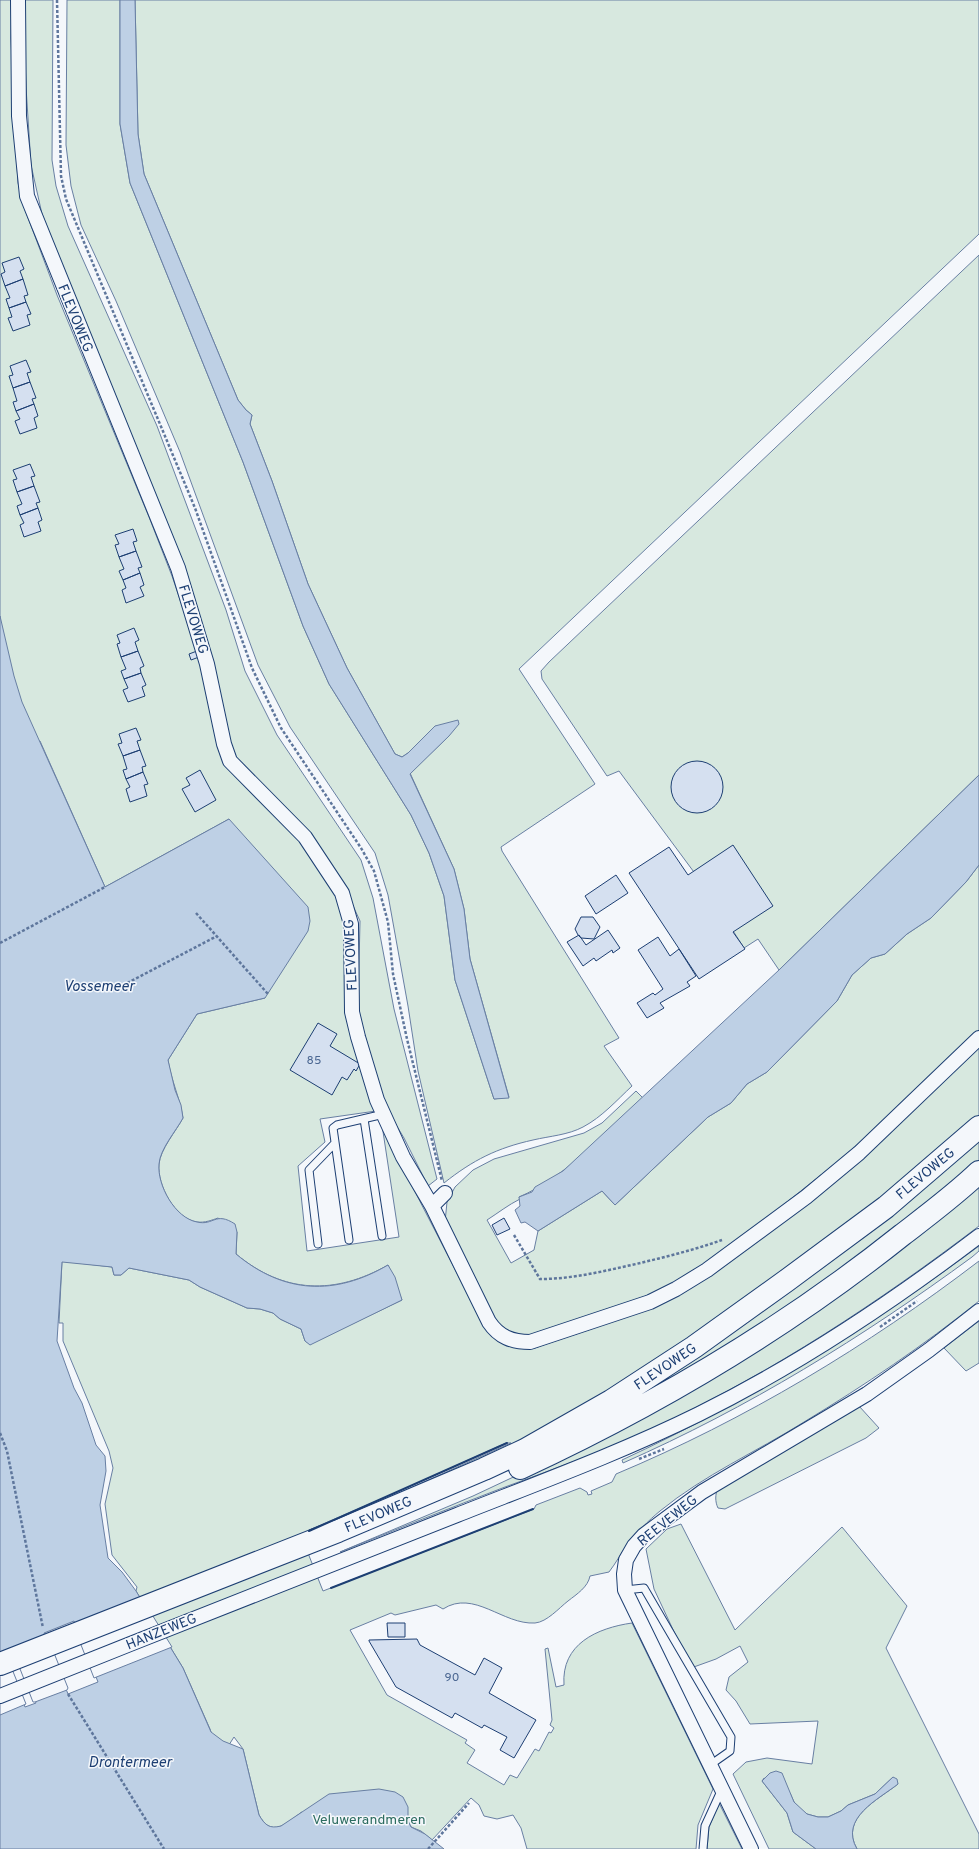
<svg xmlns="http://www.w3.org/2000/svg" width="979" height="1849" font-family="Overpass,sans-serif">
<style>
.green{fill:#d7e8df;stroke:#687fa3}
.water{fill:#bed0e5;stroke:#687fa3;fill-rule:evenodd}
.pier{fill:#f4f7fb;stroke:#687fa3}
.building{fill:#d5e0f0;stroke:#1d3f73}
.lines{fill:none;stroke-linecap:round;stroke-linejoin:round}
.lane-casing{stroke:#1d3f73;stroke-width:9}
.street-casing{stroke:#1d3f73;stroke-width:16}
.highway-casing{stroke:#1d3f73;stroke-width:24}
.path{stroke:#5e769c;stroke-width:2.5;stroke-dasharray:3 2;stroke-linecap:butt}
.lane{stroke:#f4f7fb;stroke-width:7}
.street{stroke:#f4f7fb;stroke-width:14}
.highway{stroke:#f4f7fb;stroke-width:22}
.wall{stroke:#1d3f73;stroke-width:2}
.labels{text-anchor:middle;stroke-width:3;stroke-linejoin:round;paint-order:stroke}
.number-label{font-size:12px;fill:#4b6792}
.street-label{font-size:14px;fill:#1d3f73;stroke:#f4f7fb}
.park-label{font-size:14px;fill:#2c6c60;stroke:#f4f7fb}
.water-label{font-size:15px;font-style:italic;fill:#1d3f73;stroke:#f4f7fb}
</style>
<rect width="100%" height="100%" fill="#f4f7fb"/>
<path class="green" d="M0,0H12L11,38L16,147L18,183L24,207L57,295L149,517L172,576L202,664L224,763L294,834L328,876L345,912L348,995L376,1111L320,1119L325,1142L298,1166L307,1251L399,1237L382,1125L395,1153L477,1312L535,1348L543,1345L646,1310L883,1138L979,1048V1120L957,1141L693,1340L525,1442L359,1511L511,1443H506L395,1493L309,1530L310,1534L302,1538L323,1591L534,1509L536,1505L580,1488L587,1492L588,1495L592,1494L591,1491L612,1482L616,1474C745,1420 868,1346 979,1261V1301C923,1346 865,1385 804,1422C756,1452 704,1475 660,1511C649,1520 636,1533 628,1544C621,1553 616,1563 609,1572L590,1576C588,1587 577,1594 568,1601C559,1608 547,1622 535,1623C503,1625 474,1589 443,1609L436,1605L395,1615L391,1613L350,1630L387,1695L467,1740L465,1743L475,1750L467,1763L504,1785L510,1775L517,1778L535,1749L539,1751L549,1732L551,1733L554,1728L550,1725L552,1720L545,1649L548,1648L556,1687L564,1685C561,1644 597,1628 632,1623L713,1789L698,1825L696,1849H527L521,1828L513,1815L497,1819L484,1816L479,1805L471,1798L432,1840L421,1831L411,1827L408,1821L285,1825L302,1812C286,1823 272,1839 259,1815L243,1749L234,1737L227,1748L218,1755L210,1729L183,1668L136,1591L137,1587L112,1555L105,1504L113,1468L109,1451L63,1341V1323H59L62,1261L112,1267L114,1275H121L129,1268L189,1280L200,1287L247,1308L260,1309L273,1313L280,1319L301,1329L305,1341L310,1344L402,1300L388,1265C335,1295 284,1294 236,1254L237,1232L218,1218C212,1220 205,1223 197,1222C175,1219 157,1185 159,1164C160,1150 176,1131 183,1118C180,1098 171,1080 168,1060L197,1014L265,998L229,819L105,887L40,741L0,744Z
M23,0H53L52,160L56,186L68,226L157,426L226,610L245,671L277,735L361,860L373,898L394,1009L437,1179L428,1186L404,1138L384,1105L358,1010L360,921L349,897L231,756L211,663L42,214L31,165L26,87Z
M67,0H120V124L130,183L243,462L303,626L329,684L411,815L429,853L444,896L455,980L494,1099L509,1097L470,959L464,909L454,869L410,773L449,736L435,726L408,753L402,757L395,754L347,668L308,584L272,481L250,424L252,415L246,410L238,400L144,174L138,134L135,0H979V234L519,669L595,784L501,847L502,851L619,1038L604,1046L632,1086C617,1100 602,1117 583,1127C568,1135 550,1136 533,1140C497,1148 473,1160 444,1183L418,1071L408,1006L388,895L375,853L290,727L258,665L180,452L116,301L81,225L71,186L66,145Z
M979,255V775L779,970L758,939L744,948L705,887L619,771L607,776L542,679L541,671L549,662Z
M979,865V1030L879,1126L836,1163L763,1221L690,1274L649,1295L533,1336C515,1334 508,1334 496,1320L445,1222L447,1202L455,1187L473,1170L494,1159L584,1133L602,1123L636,1091L643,1098C606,1132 566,1177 519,1197L520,1199C508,1205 498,1213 487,1220L511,1263L534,1250L538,1231L602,1191L615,1205L708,1117L731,1103L747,1084L767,1072L837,1001L852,975L871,958L885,954L907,934L931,918L966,882Z
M979,1136V1165L919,1216L725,1353L556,1439Z
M979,1179V1226C879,1302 773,1372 660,1425C609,1449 557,1468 505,1487C450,1508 395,1530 340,1552L473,1496L590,1441Z
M979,1246V1251L972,1257C863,1337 748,1408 623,1463L622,1460C749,1401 867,1329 979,1246Z
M979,1321V1363L966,1371L944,1348Z
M859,1406L879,1428L866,1438L725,1509L718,1508C715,1502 715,1494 718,1488L800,1442Z
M681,1524L735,1630L842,1527L907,1606L886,1648L979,1834V1849H857C839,1818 878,1800 898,1784L893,1777L875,1794L848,1805L841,1811L828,1817H818L807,1814L801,1810L794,1802L790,1793L764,1778L762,1781L787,1813L793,1832L816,1849H769L733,1774L746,1762L767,1758L812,1764L818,1721L750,1724L736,1701L726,1690L729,1677L748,1662L740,1646L716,1659L691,1668L654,1589L646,1549L667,1529Z
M719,1803L742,1849H707L709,1827Z"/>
<path class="water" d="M120,0H135L138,134L144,174L238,400L246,410L252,415L250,424L272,481L308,584L347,668L395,754L402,757L408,753L435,726L458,720L459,724L449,736L410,774L454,869L464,909L470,959L509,1098L494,1099L455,980L444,896L429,853L411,815L329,684L303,626L243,462L130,183L120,124Z
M0,616L14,676L22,702L105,887L229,819L308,907L310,921L308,931L265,998L197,1014L168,1060L175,1090L181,1105L183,1118C176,1131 160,1149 159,1164C157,1185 175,1218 197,1222C214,1226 215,1211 235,1224L237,1232L236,1254C284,1294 335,1296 388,1265L395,1277L402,1300L310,1345L305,1341L301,1329L280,1319L273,1313L260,1309L247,1308L200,1287L189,1280L129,1268L121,1275H114L112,1267L62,1262L57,1341L74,1388L82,1403L96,1445L105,1456L106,1471L100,1505L108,1558L122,1572L136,1591L183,1668L211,1732L223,1741L243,1749L259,1815C265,1825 269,1829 281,1826L329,1794L379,1789L395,1792L403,1797L408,1807V1821L411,1827L425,1834L444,1849H0ZM74,1621L98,1682L68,1694L44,1633ZM14,1649L36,1703L25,1707L4,1652Z
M979,775V865L966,882L931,918L907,934L885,954L871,958L852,975L837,1001L767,1072L747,1084L731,1103L708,1117L615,1205L602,1191L538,1231L525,1222L521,1223L515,1210L520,1206L519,1197L532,1192L535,1187L563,1171L779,970Z
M776,1771L782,1773L794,1802L807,1814L818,1817H828L841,1811L848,1805L875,1794L893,1777L897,1779L898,1784C879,1799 839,1818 857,1849H816L793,1832L787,1813L762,1781L770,1773Z"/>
<path class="pier" d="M143,1600L172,1647L94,1678L74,1627Z
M48,1638L68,1688L67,1690L35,1702H33L13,1651Z
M6,1654L26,1704L0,1715V1657Z"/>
<path class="building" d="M19,257L24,269L20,271L23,279L5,286L1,274L5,272L2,263Z
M23,279L28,295L24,296L26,302L9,308L6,299L10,298L5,286Z
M26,302L31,314L27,315L30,325L13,331L8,318L12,317L9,308Z
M26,360L31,372L27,373L30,382L13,388L9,376L13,375L10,366Z
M30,382L36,398L32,399L34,404L16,411L13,402L17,401L13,388Z
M34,404L38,416L34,418L37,428L20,434L15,421L20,419L16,411Z
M30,464L35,476L31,477L34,486L17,492L13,480L17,479L13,470Z
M34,486L40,502L36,503L38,508L20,515L17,506L22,504L17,492Z
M38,508L42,520L38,522L41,531L24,537L20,525L24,523L20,515Z
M133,529L137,541L133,542L136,551L119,557L115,545L119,544L115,535Z
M136,551L142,567L138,568L140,573L123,580L119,571L124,569L119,557Z
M140,573L144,585L140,587L144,596L126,603L122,590L126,588L123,580Z
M134,628L139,640L135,642L138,651L121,657L117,644L120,643L117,635Z
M138,651L144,666L140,668L141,673L124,679L121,671L126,669L121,657Z
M197,651L199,657L191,660L189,654Z
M141,673L146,685L142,687L145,696L128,702L123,690L128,688L124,679Z
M136,728L141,740L137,741L140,750L123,756L118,744L122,743L119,734Z
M140,750L146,766L142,767L143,772L126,779L123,770L127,769L123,756Z
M671 787a26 26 0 1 1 52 0a26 26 0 1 1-52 0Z
M200,770L216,800L195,812L182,789L190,785L186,778Z
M143,772L148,784L144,785L147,796L130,802L126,789L130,787L126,779Z
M733,845L773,906L733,932L745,949L699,979L629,873L669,847L688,875Z
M616,875L628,893L596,914L585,896Z
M581,917H593L600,927L594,939L581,938L578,935L575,929Z
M608,930L620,948L613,953L612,950L596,961L594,958L583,966L567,942L579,935L586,945Z
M658,937L670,956L679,949L696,976L687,982L690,986L660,1003L664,1008L647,1018L637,1003L653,993L655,995L663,989L638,950Z
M318,1023L337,1034L330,1046L360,1064L356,1071L354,1069L347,1080L342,1077L332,1095L290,1070Z
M504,1218L510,1229L497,1235L492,1225Z
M387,1623H405V1637H388Z
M417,1639L420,1645L475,1675L484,1658L502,1668L489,1693L536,1720L514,1758L500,1750L507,1737L484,1725L482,1728L455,1713L452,1718L396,1687L369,1641V1640Z"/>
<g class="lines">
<defs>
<path id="lane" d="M364,1119L382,1236
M349,1240L333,1128L337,1125L384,1114
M318,1244L309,1170L335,1143
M625,1590L644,1588L731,1737L730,1751L710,1765
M703,1849L705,1826L722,1789"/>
<path id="street" d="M18,0L19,116L27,196L178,568L207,664L224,744L230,761L305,837L342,893L351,924L352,1012L358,1037L377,1100L403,1157L432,1206L489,1322C499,1337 512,1342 530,1342L650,1302L676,1289L707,1270L806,1197L859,1153L979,1038
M432,1206L445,1193
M0,1696C152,1635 304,1575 457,1515C538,1483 620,1453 699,1414C798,1365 891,1303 979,1236
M751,1849L625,1590L624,1574L626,1560L634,1546L644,1535L702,1492L867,1394L929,1350L979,1311"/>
<path id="highway" d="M520,1468C658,1404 783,1330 902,1235C928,1215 955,1195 979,1172
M0,1664L338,1531L484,1469L525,1450L611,1401L694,1347L786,1281L886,1207L979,1127"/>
</defs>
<use href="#lane" class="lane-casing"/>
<use href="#street" class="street-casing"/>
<use href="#highway" class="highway-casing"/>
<path class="path" d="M57,0L61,176L66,199L195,508L252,668L281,728L361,848L374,871L388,922L393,974L407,1039L442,1181
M196,913L268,994
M0,943L105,887
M114,990L217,936
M514,1235L540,1279C573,1279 604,1271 636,1264C665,1257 694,1250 722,1240
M880,1327L917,1301
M0,1433L7,1451L43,1628
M639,1459L664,1449
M68,1694L164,1849
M428,1849L469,1803"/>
<use href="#lane" class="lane"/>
<use href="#street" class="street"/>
<use href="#highway" class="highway"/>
<path class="wall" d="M309,1531L507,1443
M331,1588L533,1509"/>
</g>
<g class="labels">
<g class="number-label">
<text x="314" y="1064">85</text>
<text x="452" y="1681">90</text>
</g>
<g class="street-label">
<text transform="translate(76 318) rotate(68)" y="5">FLEVOWEG</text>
<text transform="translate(194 619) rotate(73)" y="5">FLEVOWEG</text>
<text transform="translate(350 955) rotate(-93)" y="5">FLEVOWEG</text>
<text transform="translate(925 1173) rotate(-40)" y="5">FLEVOWEG</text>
<text transform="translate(665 1366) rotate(-34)" y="5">FLEVOWEG</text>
<text transform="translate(378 1514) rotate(-23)" y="5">FLEVOWEG</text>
<text transform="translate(667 1520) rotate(-39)" y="5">REEVEWEG</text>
<text transform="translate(161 1631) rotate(-22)" y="5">HANZEWEG</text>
</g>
<g class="park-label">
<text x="369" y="1824">Veluwerandmeren</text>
</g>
<g class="water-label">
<text x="99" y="991">Vossemeer</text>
<text x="130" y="1767">Drontermeer</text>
</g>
</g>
</svg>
